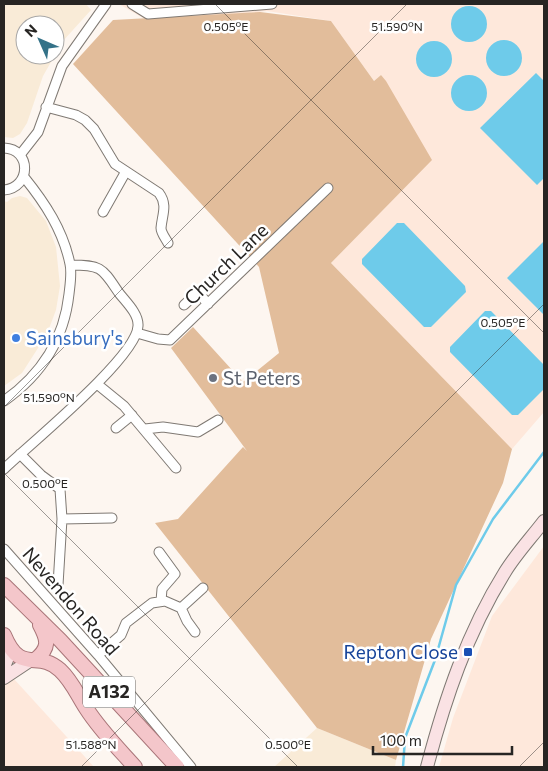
<svg xmlns="http://www.w3.org/2000/svg" width="548" height="771" font-family="Commissioner,sans-serif">
<style>
.commercial{fill:#f9ebd7}
.industrial{fill:#fee8db}
.green{fill:#e2bd9b}
.water{fill:#6ecbea}
.lines{fill:none;stroke-linecap:round;stroke-linejoin:round}
.stream{stroke:#6ecbea;stroke-width:2.5}
.street-casing{stroke:#7f7973;stroke-width:11}
.secondary-casing{stroke:#7f7973;stroke-width:14}
.primary-casing{stroke:#a87578;stroke-width:16}
.street{stroke:#fff;stroke-width:9}
.secondary{stroke:#fae2e4;stroke-width:12}
.primary{stroke:#f4c6ca;stroke-width:14}
.ticks{fill:none;stroke:#272523;stroke-width:1;stroke-opacity:0.45}
.shop-dot{fill:#3f7fe0;stroke:#fff;stroke-width:2}
.worship-dot{fill:#6b7280;stroke:#fff;stroke-width:2}
.transit-dot{fill:#1a4fb4;stroke:#fff;stroke-width:2}
.labels{text-anchor:middle;stroke-width:5;stroke-linejoin:round;paint-order:stroke}
.shield{fill:#fff;stroke:#686665;stroke-width:1}
.shield-label{font-size:18px;font-weight:bold;fill:#272523}
.street-label{font-size:19px;fill:#272523;stroke:#fff}
.shop-label{font-size:19px;fill:#366cbe;stroke:#fff;text-anchor:start}
.worship-label{font-size:19px;fill:#5b616d;stroke:#fff;text-anchor:start}
.transit-label{font-size:19px;fill:#164399;stroke:#fff;text-anchor:end}
.ticks-label{font-size:12px;text-anchor:middle;fill:#272523;stroke:#fff;stroke-width:5;stroke-linejoin:round;paint-order:stroke}
</style>
<rect width="100%" height="100%" fill="#fdf6f0"/>
<path class="commercial" d="M4,4H86L91,10L63,41L55,55V25H25V55H55L43,76L27,123L20,134L13,138L4,137Z
M20,196L27,198L46,221L56,247L60,286L56,310L47,334L22,373L4,386V201L7,202L12,198Z
M317,728L396,760L395,767H274Z"/>
<path class="industrial" d="M119,4H544V412L512,449L331,263L431,160L381,75L374,81L331,21L267,11L153,24Z
M544,546V767H439L453,718L492,616Z
M4,668L76,747L94,767H4Z"/>
<path class="green" d="M260,12L331,21L374,81L381,75L386,81L432,160L331,263L512,449L503,483L431,639L396,760L317,728L155,523L178,519L243,447L247,451L171,348L193,327L243,382L279,353L259,267L73,64L113,20Z"/>
<path class="water" d="M451 24a18 18 0 1 1 36 0a18 18 0 1 1-36 0Z
M486 58a18 18 0 1 1 36 0a18 18 0 1 1-36 0Z
M416 59a18 18 0 1 1 36 0a18 18 0 1 1-36 0Z
M536,73L544,81V178L537,185L480,128Z
M451 93a18 18 0 1 1 36 0a18 18 0 1 1-36 0Z
M397,223H404L465,286L466,292L431,327H424L362,264V259Z
M544,241V315L507,278Z
M485,311H491L544,365V389L518,415H512L450,352V347Z"/>
<g class="lines">
<path class="stream" d="M403,767L405,738L435,660L456,585L493,519L544,452"/>
<defs>
<path id="street" d="M132,4L148,14L272,4
M46,107L76,115L85,120L94,129L115,164L159,193C168,205 162,215 161,228C161,233 166,239 168,243
M4,148C32,149 31,188 4,190
M20,155L38,132L62,66L106,4
M103,212L125,173
M184,305L198,292L208,304
M137,333L158,339L170,340L328,188
M97,384L124,406L176,468
M4,401C41,375 64,340 69,294C70,285 72,273 70,264C63,230 45,203 24,177
M116,428L132,415
M145,429L163,427L198,432L218,420
M20,454L41,475L60,489L62,519L112,518
M4,469C30,444 137,357 138,326C139,314 126,302 119,293C102,268 102,265 71,265
M4,549L98,655L191,767
M159,552L175,574L162,589L161,601
M58,585L62,519
M181,608L203,588
M98,655L121,635L126,623L152,603L165,601L181,608L187,621L195,632"/>
<path id="secondary" d="M4,667L9,655V645
M4,678L28,662
M427,767C445,699 467,633 505,572C516,554 531,538 544,521"/>
<path id="primary" d="M4,585L60,640L177,767
M4,635C21,676 37,649 60,670C72,681 78,696 86,708C100,730 118,748 135,767
M35,660C50,648 48,640 40,625"/>
</defs>
<use href="#street" class="street-casing"/>
<use href="#secondary" class="secondary-casing"/>
<use href="#primary" class="primary-casing"/>
<use href="#street" class="street"/>
<use href="#secondary" class="secondary"/>
<use href="#primary" class="primary"/>
</g>
<path class="ticks" d="M215,4L544,333M4,407L407,4M4,473L298,767M81,767L544,304M519,767L544,742"/>
<circle class="shop-dot" cx="16" cy="338" r="5"/>
<circle class="worship-dot" cx="213" cy="378" r="5"/>
<rect class="transit-dot" x="463" y="647" width="10" height="10" rx="2.5"/>
<g class="labels">
<rect class="shield" x="83" y="676.5" width="52" height="31" rx="4"/>
<g class="shield-label">
<text x="109" y="698">A132</text>
</g>
<g class="street-label">
<text transform="translate(226 264) rotate(-44)" y="7">Church Lane</text>
<text transform="translate(71 601) rotate(49)" y="7">Nevendon Road</text>
</g>
<g class="shop-label">
<text x="26" y="345">Sainsbury's</text>
</g>
<g class="worship-label">
<text x="223" y="385">St Peters</text>
</g>
<g class="transit-label">
<text x="458" y="659">Repton Close</text>
</g>
</g>
<g class="ticks-label">
<text x="226" y="31">0.505°E</text>
<text x="397" y="31">51.590°N</text>
<text x="503" y="327">0.505°E</text>
<text x="49" y="402">51.590°N</text>
<text x="45" y="488">0.500°E</text>
<text x="91" y="749">51.588°N</text>
<text x="288" y="749">0.500°E</text>
</g>
<rect width="548" height="771" fill="none" stroke="#272523" stroke-width="10"/>
<g transform="translate(40 40) rotate(315)"><circle r="24" fill="#ffffff" stroke="#a9a8a7"/>
<path d="M0-4L9 19L0 12L-9 19Z" fill="#347288"/>
<text y="-8" font-size="14" font-weight="bold" text-anchor="middle" fill="#272523">N</text>
</g>
<path d="M373 746v8h139v-8" fill="none" stroke="#272523" stroke-width="2.5"/>
<text x="380" y="746" font-size="15" fill="#272523" stroke="#ffffff" stroke-width="4" paint-order="stroke">100 m</text>
</svg>
